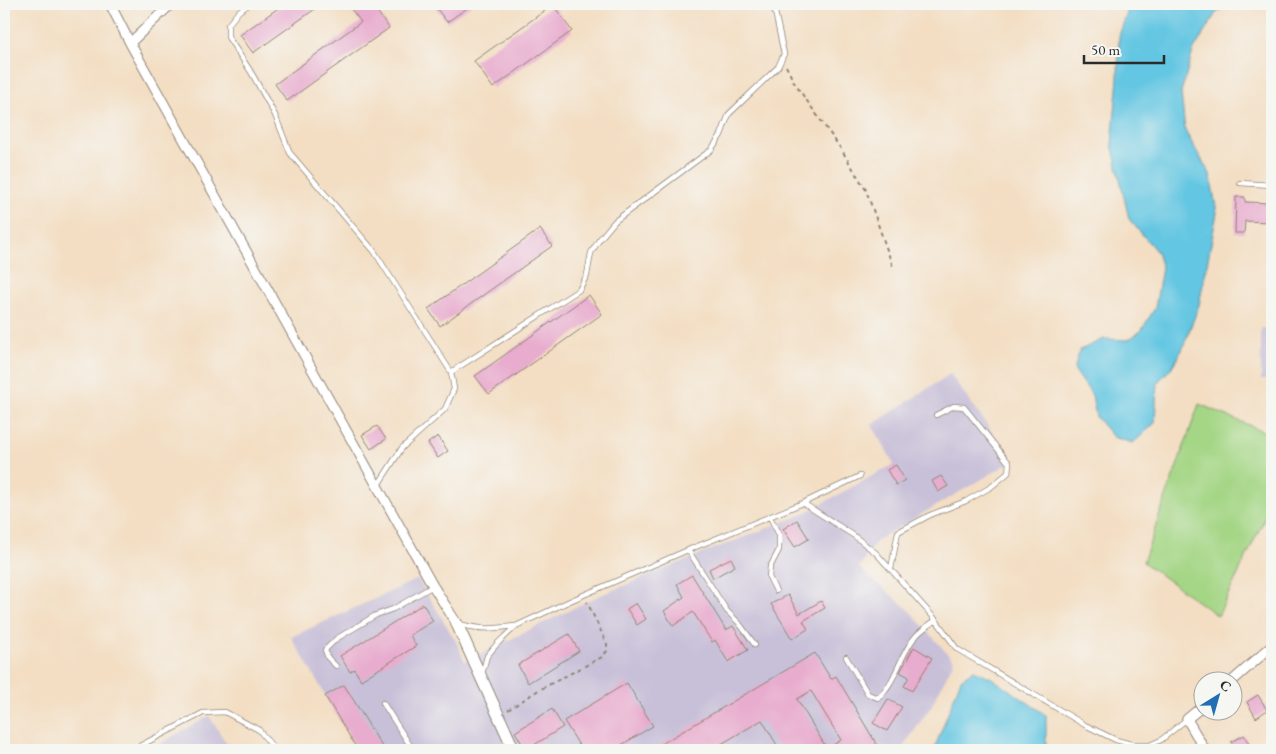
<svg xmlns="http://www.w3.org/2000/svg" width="1276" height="754" font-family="'EB Garamond',serif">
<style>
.industrial{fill:#c8c0d8}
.green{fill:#a4d685;stroke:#688058}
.water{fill:#64c6e2;stroke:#487886}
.building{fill:#e8acce;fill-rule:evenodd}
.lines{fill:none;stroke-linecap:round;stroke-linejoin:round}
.service-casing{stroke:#8f8477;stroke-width:6}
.minor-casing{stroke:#8f8477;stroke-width:11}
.tertiary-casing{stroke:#8f8477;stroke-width:13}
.path{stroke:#8f8477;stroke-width:2;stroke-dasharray:4 4;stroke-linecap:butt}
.service{stroke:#fff;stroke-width:4.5}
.minor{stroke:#fff;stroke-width:9}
.tertiary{stroke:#fff;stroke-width:11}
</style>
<rect width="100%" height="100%" fill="#f6f6f2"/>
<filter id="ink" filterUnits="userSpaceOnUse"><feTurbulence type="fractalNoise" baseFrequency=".02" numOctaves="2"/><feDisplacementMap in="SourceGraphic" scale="10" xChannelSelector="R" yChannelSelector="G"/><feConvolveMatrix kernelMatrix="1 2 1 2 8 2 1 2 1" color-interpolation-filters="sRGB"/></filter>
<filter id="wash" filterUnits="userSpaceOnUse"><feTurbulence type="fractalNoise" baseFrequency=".0096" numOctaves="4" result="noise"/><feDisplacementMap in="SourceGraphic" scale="20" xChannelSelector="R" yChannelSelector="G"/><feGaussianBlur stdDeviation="1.12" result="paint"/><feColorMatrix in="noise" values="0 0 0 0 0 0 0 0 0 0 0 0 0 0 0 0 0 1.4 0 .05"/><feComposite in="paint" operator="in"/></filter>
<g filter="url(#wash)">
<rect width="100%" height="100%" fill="#f3dec3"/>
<path class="industrial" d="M1261,328H1272V380H1261Z
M950,374L1013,461L877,540L859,568L907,608L954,661L932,705L901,750H358L291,637L418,579L457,643L465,662L596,597L711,550L801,515L894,464L872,425Z
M209,716L231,750H149Z"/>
<path class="green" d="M1199,404L1272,435V503L1218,616L1143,562Z"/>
<path class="water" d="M1130,4H1230L1216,13L1193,51L1181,92L1185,131L1210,174L1217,213L1199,305L1182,350L1172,367L1157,383L1155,423L1133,443L1113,437L1096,417L1092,395L1074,369L1080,350L1104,339L1128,340L1141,331L1155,308L1162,268L1157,252L1129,219L1112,144L1118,78L1119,36Z
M974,670L990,677L1046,715V750H934L961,679Z"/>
<g id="blocks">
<path class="building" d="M284,4H322L253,53L240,35Z
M347,4H372L389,28L287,101L275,84L361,22Z
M433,4H473L447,22Z
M553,5L572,31L493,88L474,61Z
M1236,197H1245V202L1270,203V222L1245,221L1244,233H1235Z
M540,229L552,246L440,326L428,309Z
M589,295L602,314L489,394L475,376Z
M377,426L386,439L371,449L362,435Z
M438,436L448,451L438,458L428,443Z
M896,465L905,480L896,485L887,470Z
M941,476L948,486L938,492L932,481Z
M797,520L809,539L795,547L783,529Z
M731,558L735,566L713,578L709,569Z
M692,575L726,630L733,626L748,650L728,662L715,640L712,642L693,612L673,626L664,611L684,597L677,584Z
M788,595L799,614L821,601L825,608L803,621L808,629L792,639L771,604Z
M636,603L646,619L637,625L627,609Z
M423,604L433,621L410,635L416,646L361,680L354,669L350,672L340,656Z
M569,634L579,651L528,683L518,665Z
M914,647L932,658L912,691L904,686L909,677L900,672Z
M815,653L831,679L836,676L880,750H780L762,720L711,750H651ZM811,691L841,740L827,749L797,699Z
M627,683L653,726L613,750H582L564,721Z
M344,685L356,704L384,750H358L325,696Z
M1258,695L1267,710L1256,718L1247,702Z
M888,699L902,707L887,731L873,723Z
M552,709L563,727L526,750L515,732Z
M1244,735L1252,750H1236L1231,742Z"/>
</g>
</g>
<g filter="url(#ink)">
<use href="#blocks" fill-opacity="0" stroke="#8f8477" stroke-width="1"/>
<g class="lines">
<defs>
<path id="service" d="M250,4L239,11L228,25V37L251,72L275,115L290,153L374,251L451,372L454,389L445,409L402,448L378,485
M1240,183L1272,185
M451,372L579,290L587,275L591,253L599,240L615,221L711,150L721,135L729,114L778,67L784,54L775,12L770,4
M803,503L853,535L876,553L936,620L957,649L1085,725L1116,740L1135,745H1150L1161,740L1187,719
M770,517L779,535V550L770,567L769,577L776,591
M688,550L727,611L739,623L755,645
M891,569L898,532L930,515L966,501L991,487L1008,473L1009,463L964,407L954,406L936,415
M459,624C481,630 492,629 515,626
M846,657L868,694L878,698C895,683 899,659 912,641C918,632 927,626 936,620
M336,666L328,658L325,650L336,639L376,615L393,609L433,586
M482,674L487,656L497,644L516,626L572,600L688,550L803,503L860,476
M383,703L413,750
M132,750L203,713L225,712L259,730L275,750"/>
<path id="minor" d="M110,4L130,43L433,586L457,624
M130,43L171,4
M1231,682L1272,646
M1204,705L1187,719L1205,750"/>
<path id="tertiary" d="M457,624L514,750"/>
</defs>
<use href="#service" class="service-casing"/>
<use href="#minor" class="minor-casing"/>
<use href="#tertiary" class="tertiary-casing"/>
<path class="path" d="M786,66L795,84L841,149L866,190L893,267
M508,710L537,691L602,657L607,651V644L587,602"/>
<use href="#service" class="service"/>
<use href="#minor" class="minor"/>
<use href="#tertiary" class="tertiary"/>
</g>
</g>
<rect width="1276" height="754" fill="none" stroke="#f6f6f2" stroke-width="20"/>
<g transform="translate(1218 696) rotate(37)"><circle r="24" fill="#f6f6f2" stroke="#a5a5a2"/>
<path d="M0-4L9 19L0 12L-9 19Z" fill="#1f6fb2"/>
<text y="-8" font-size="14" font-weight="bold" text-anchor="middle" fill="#2b2b2b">С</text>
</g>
<path d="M1084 55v8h80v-8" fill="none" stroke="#2b2b2b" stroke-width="2.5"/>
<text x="1091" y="55" font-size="15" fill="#2b2b2b" stroke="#f6f6f2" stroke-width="4" paint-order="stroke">50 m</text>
</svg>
